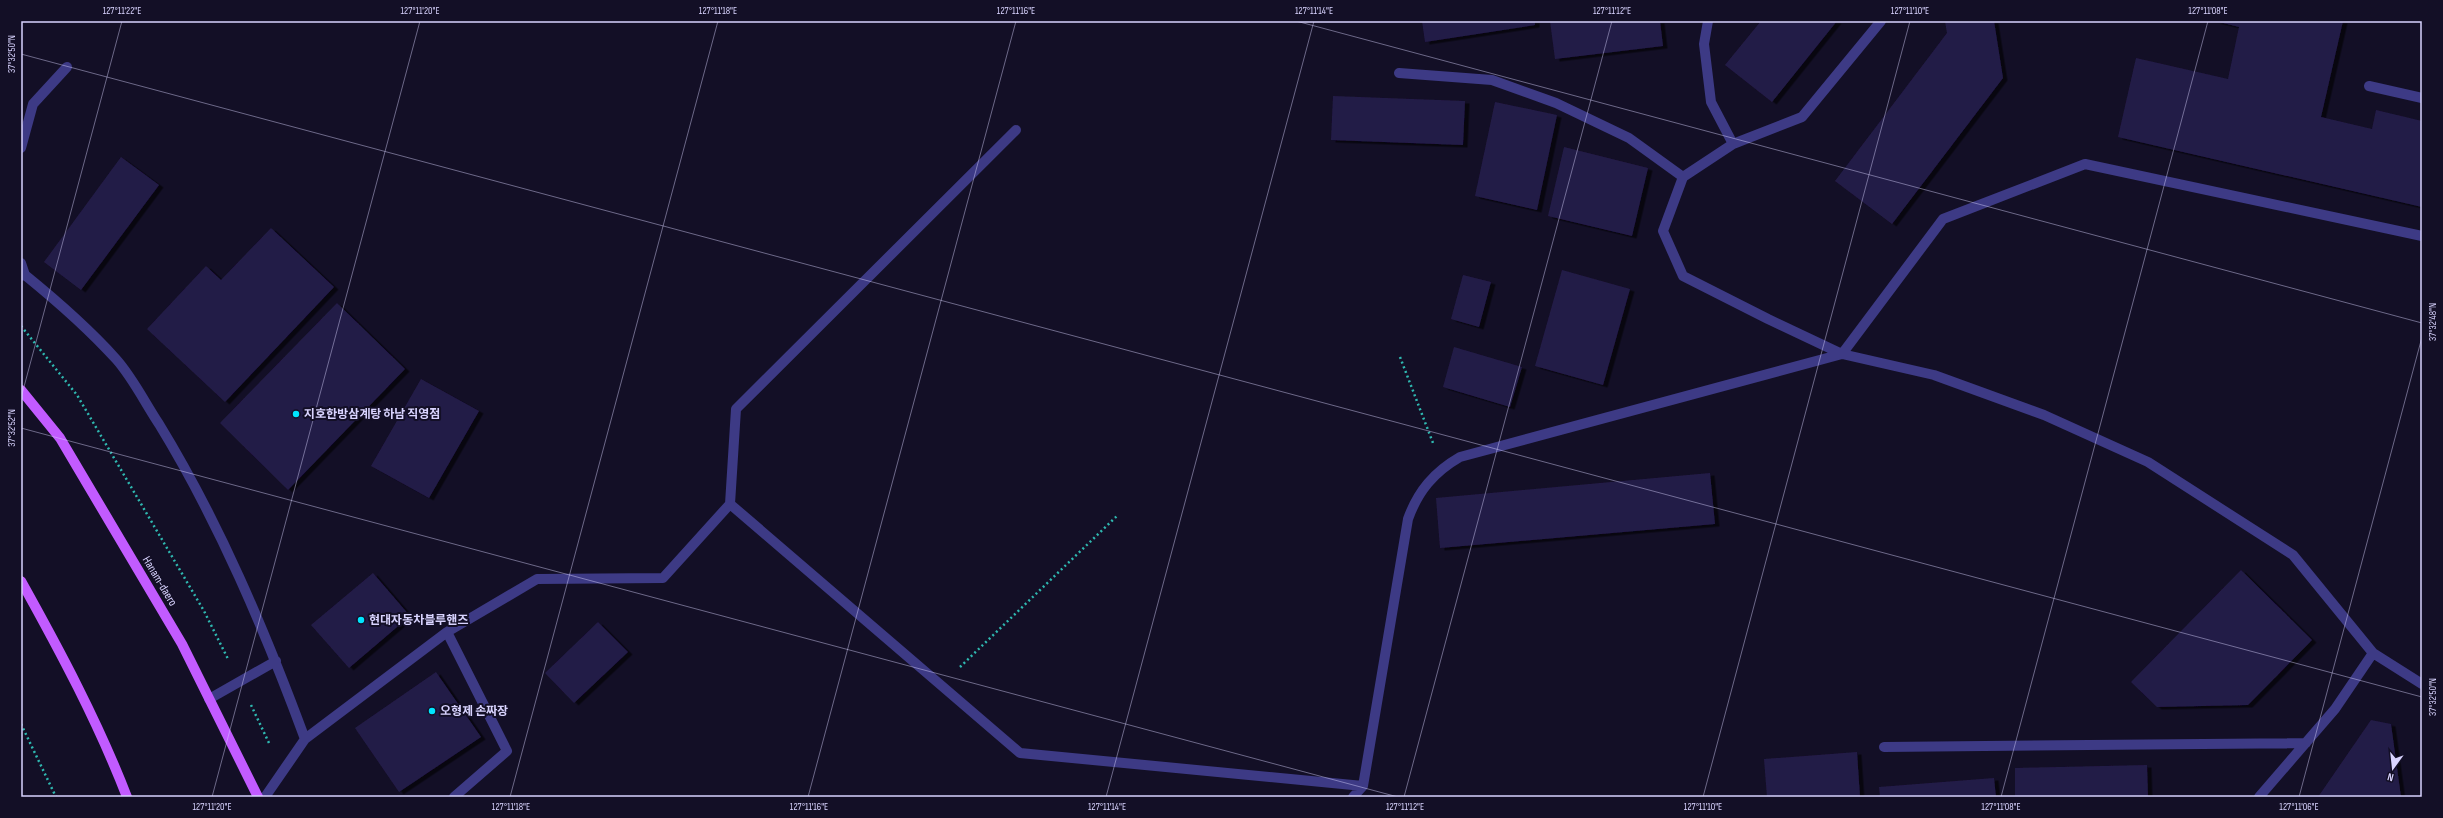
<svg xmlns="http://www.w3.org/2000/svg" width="2443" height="818" font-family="'Sofia Sans Condensed','Noto Sans KR',sans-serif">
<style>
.building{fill:#241b47;filter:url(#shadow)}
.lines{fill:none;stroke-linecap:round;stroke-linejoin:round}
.path{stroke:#2fb8b0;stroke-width:2.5;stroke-dasharray:2 3;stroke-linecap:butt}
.minor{stroke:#3d3a85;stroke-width:10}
.major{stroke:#c25bff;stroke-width:10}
.ticks{fill:none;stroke:#d9d4ff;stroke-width:1;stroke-opacity:0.45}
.poi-dot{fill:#00e5ff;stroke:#130f26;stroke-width:1.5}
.labels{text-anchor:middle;stroke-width:4;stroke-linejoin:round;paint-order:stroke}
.poi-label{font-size:12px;font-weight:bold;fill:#d9d4ff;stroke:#130f26;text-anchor:start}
.street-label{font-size:12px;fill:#d9d4ff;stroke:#130f26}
.neatline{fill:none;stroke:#d9d4ff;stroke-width:1.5}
.ticks-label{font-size:10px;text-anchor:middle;fill:#d9d4ff}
</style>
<defs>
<filter id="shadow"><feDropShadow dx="4.5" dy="2.5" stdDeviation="0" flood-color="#0009"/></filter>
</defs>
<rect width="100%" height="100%" fill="#130f26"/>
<path class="building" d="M1422,21H1535V25L1425,42Z
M1550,21H1660L1663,46L1555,59Z
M1761,21H1837L1772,102L1725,65Z
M1945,21H1994L2003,78L1892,224L1835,181L1947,33Z
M2215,21H2343L2321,117L2372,129L2376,110L2422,121V207L2118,137L2136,58L2228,79L2239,27Z
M1333,96L1465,101L1463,145L1331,140Z
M1495,102L1557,115L1537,210L1475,196Z
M1564,147L1648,168L1632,236L1548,216Z
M121,157L159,185L81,290L44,262Z
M271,228L334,287L225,402L147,329L206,266L221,280Z
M1562,270L1630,289L1603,385L1535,366Z
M1463,275L1491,282L1479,327L1451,319Z
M337,303L405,369L288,490L220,423Z
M1454,347L1522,367L1510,407L1443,387Z
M421,379L479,411L429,498L371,466Z
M1710,473L1715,524L1440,548L1436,498Z
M2241,570L2312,640L2248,705L2157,707L2131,682Z
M373,573L410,616L349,668L311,625Z
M598,622L628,652L574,703L545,673Z
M436,672L481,737L399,792L355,728Z
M2371,720L2391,724L2401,797H2318Z
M1857,752L1860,797H1767L1764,759Z
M2147,765L2148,797H2015V768Z
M1994,778L1996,797H1880L1879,787Z"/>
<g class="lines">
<path class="path" d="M21,326L77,395L204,611L228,659
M1400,357L1433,443
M960,667L1118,515
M251,705L269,743
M21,724L56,797"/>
<path class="minor" d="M1708,21L1704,44L1711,102L1733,144
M1881,21L1802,117L1733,144L1683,177L1663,231L1683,276L1768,319L1842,354L1934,375L2044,415L2148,462L2293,555L2373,653L2422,684
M1399,73L1492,80L1556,103L1629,138L1683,177
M2369,86L2422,98
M1016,130L736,409L730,504L1020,753L1363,786
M21,148L33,104L67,67
M21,263L25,275
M21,276L25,275C57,301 88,328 116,359C133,378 145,403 159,424C219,522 265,631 305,739
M447,632L507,751L454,797
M209,699L276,661
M1884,747L2306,743
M265,797L305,739L447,632L537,579L663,578L730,504
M1353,797L1363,786L1408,519C1418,491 1434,472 1460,457L1842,354L1943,219L2085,164L2422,236
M2259,797L2335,709L2373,653"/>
<path class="major" d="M21,390L60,438L182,644L258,797
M21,581C60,651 98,722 127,797"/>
</g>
<path class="ticks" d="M1296,21L2422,323M21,54L2422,697M21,398L122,21M21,428L1398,797M212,797L420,21M510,797L718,21M808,797L1016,21M1106,797L1314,21M1404,797L1612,21M1703,797L1910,21M2001,797L2208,21M2299,797L2422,337"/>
<g class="poi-dot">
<circle cx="296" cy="414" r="4"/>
<circle cx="361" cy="620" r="4"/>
<circle cx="432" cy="711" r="4"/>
</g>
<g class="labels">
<g class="poi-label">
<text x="304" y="418">지호한방삼계탕 하남 직영점</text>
<text x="369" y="624">현대자동차블루핸즈</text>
<text x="440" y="715">오형제 손짜장</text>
</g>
<g class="street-label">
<text transform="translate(160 581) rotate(59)" y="4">Hanam-daero</text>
</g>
</g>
<rect width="2443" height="818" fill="none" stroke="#130f26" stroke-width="44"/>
<g transform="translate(2393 768) rotate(195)" stroke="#130f26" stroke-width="3" paint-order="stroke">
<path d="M0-3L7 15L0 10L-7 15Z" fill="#d9d4ff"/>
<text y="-6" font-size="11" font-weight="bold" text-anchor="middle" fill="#d9d4ff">N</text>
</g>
<rect x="22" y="22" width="2399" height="774" class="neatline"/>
<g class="ticks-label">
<text x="122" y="14">127°11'22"E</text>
<text x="420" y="14">127°11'20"E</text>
<text x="718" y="14">127°11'18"E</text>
<text x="1016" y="14">127°11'16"E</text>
<text x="1314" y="14">127°11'14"E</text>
<text x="1612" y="14">127°11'12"E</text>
<text x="1910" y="14">127°11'10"E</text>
<text x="2208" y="14">127°11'08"E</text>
<text transform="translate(11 54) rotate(-90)" y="4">37°32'50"N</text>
<text transform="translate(2432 322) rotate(-90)" y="4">37°32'48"N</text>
<text transform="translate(11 428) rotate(-90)" y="4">37°32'52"N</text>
<text transform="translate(2432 697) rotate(-90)" y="4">37°32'50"N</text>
<text x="212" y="810">127°11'20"E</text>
<text x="511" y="810">127°11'18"E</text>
<text x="809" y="810">127°11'16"E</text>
<text x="1107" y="810">127°11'14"E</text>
<text x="1405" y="810">127°11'12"E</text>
<text x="1703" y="810">127°11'10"E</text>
<text x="2001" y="810">127°11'08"E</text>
<text x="2299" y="810">127°11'06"E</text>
</g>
</svg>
